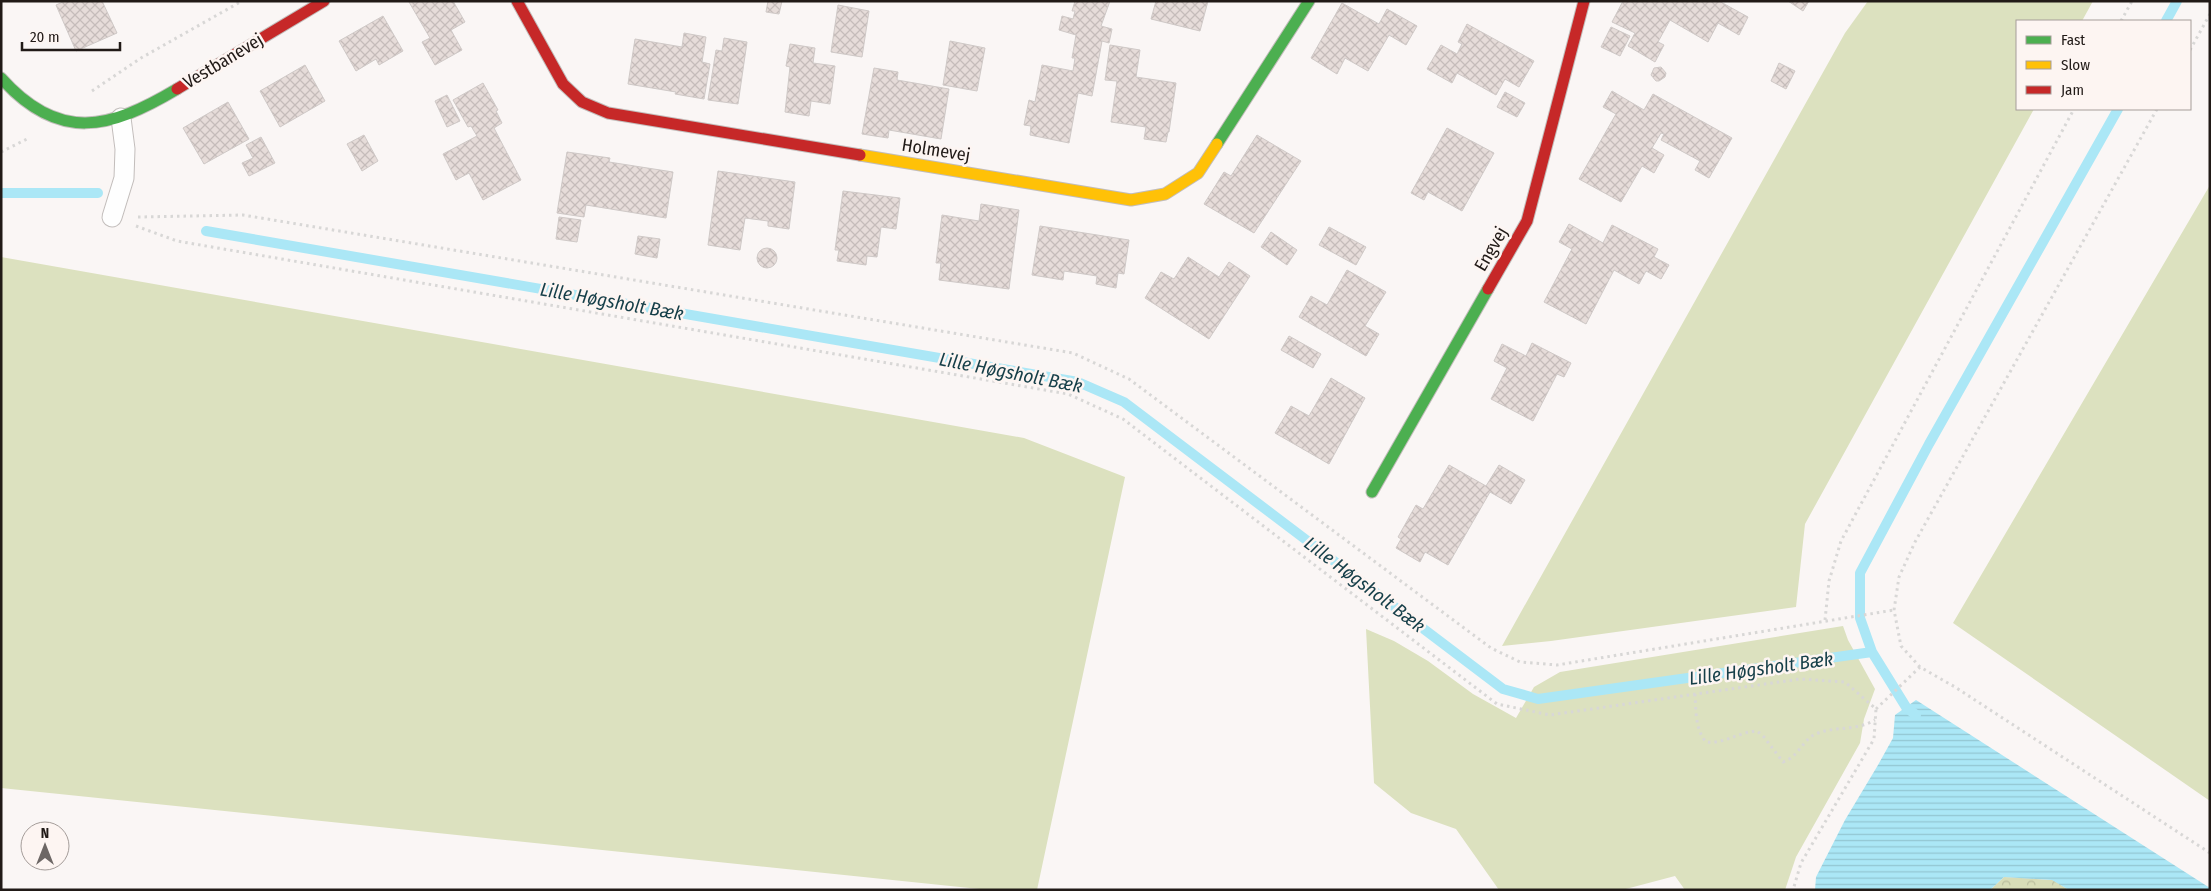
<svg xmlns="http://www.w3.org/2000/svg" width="2211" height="891" font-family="'Fira Sans Condensed',sans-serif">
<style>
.green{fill:#dce1bf}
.forest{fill:url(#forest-crowns)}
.water{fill:url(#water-rules)}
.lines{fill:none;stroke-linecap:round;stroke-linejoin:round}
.stream{stroke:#abe7f6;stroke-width:10}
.building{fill:url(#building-cross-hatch);stroke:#cfc9c7}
.lane-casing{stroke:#c2bdbb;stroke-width:21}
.fast-casing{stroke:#c2bdbb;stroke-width:13}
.slow-casing{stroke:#c2bdbb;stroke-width:13}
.jam-casing{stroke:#c2bdbb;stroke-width:13}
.path{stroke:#d8d7d6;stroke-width:3;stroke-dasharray:2.5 4;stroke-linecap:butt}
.lane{stroke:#fefefe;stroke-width:19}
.fast{stroke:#4caf50;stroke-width:11}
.slow{stroke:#ffc107;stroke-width:11}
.jam{stroke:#c62828;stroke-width:11}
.labels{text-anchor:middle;stroke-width:5;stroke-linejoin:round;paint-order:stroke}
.street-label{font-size:18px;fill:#211a17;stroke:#fdf5f2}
.water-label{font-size:19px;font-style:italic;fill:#153e48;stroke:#fdf5f2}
</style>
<defs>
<pattern id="forest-crowns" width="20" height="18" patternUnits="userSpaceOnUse" patternTransform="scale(1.25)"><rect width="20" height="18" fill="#d8ddb8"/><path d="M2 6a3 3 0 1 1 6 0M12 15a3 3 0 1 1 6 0" fill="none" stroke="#b9bd9d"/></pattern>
<pattern id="water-rules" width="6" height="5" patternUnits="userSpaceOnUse" patternTransform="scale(1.25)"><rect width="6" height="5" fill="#abe7f6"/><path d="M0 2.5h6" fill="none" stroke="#93c6d2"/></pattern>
<pattern id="building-cross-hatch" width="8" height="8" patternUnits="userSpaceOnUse" patternTransform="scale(1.25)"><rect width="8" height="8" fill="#e6dcd9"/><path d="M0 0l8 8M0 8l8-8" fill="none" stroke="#c5bcba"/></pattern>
</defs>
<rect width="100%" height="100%" fill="#faf6f5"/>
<path class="green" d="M1868,1H2093L2082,21H2017V109H2034L1805,524L1796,607L1551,641L1502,646L1845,33Z
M2210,185V801L1953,623Z
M1,257L1024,438L1125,477L1037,890H989L1,788Z
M1843,626L1848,640L1875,689L1864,719L1860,743L1796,857L1785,890H1685L1675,876L1622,890H1499L1456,829L1411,813L1374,783L1366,629L1394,641L1428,661L1473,694L1516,718L1534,687L1560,672Z"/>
<path class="forest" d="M2004,877L2053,880L2069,890H1990Z"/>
<path class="water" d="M1916,700L2210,888V890H2069L2052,880L2004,877L1990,890H1815L1816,877L1845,820L1878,765L1893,738L1895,715Z"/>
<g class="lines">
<path class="stream" d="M2166,21L2177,1
M1,193H98
M206,231L1078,382L1124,402L1503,689L1538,699L1872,652
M1916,715L1906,707L1872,652L1860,618V573L1929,444L2118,109"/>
</g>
<path class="building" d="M65,1H102L117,33L76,51L56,5Z
M453,1L465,22L451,30L462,50L435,65L422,42L430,38L409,2Z
M768,1H782L779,14L766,12Z
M1075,1H1110L1101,26L1112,29L1109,43L1102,41L1092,96L1078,93L1069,143L1030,135L1031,126L1024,125L1029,100L1035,102L1042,65L1073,71L1075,58H1072L1076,35L1059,30L1062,16L1073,19L1075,11H1072Z
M1156,1H1208L1200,31L1151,19Z
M1623,1H1719L1748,17L1739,35L1718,23L1708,42L1670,20L1658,42L1664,45L1655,62L1628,46L1635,33L1612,22Z
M1788,1H1809L1803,11Z
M1342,3L1379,24L1387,9L1417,26L1406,45L1389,35L1368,71L1345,58L1337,74L1311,58Z
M838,5L869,11L862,57L831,52Z
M383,16L403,51L379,65L376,59L356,71L339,41Z
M1467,24L1534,61L1519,87L1505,79L1496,95L1457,73L1452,83L1427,69L1441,45L1457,54L1462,44L1458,42Z
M1611,27L1630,36L1620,56L1601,47Z
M684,33L706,37L702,62L710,64L704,99L675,94L676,92L628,84L635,39L682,47Z
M724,38L747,42L738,104L708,100L716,50L722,51Z
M950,41L985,48L977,91L943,85Z
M790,44L815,48L813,63L835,66L830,104L811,101L809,116L785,112L790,67L786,66Z
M1110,45L1140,50L1136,77L1176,83L1169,132H1168L1166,142L1144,139L1146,127L1111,122L1117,81L1105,80Z
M1779,63L1795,71L1786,89L1771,81Z
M305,65L325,101L280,127L260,91Z
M1661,67L1666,73L1665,77L1659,81H1656L1651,75L1654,68Z
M874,68L898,72L897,80L949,89L941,139L889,130L888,138L862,134Z
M483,83L498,110L496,111L502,123L494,128L521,180L483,200L469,173L456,180L443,154L477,136L471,126L468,127L453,100Z
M1612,91L1644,110L1653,94L1732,138L1709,178L1695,170L1700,161L1661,140L1664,134L1661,133L1652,148L1664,155L1654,173L1642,166L1621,202L1579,179L1616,114L1603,107Z
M1505,92L1525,103L1517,117L1497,107Z
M447,95L460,121L447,127L435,101Z
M228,102L249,139L204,164L183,128Z
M1447,128L1494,153L1462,211L1428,192L1424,200L1411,193Z
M364,135L378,161L362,171L347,144Z
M1257,135L1301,161L1254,233L1204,204L1224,172L1231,176Z
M261,137L275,163L249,176L242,163L253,158L246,145Z
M567,152L610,158L609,162L673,172L666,218L586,205L584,217L557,213Z
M718,171L795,182L789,229L768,226V221L745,218L740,250L708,245Z
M843,191L900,198L896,229L881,227L877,257L867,256L866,265L837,261L839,250H835Z
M981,204L1019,210L1009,289L939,280L941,263H936L942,215L979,221Z
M559,217L581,220L577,242L556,239Z
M1569,224L1603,243L1612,225L1658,249L1654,257L1669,265L1661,279L1646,271L1639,284L1614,270L1586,324L1544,302L1572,249L1559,242Z
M1040,226L1129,240L1124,274L1118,273L1116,288L1096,284L1097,276L1064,271L1063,280L1032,275Z
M1329,227L1366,247L1356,265L1319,245Z
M1271,232L1297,250L1287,265L1261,247Z
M638,236L660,239L657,258L635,254Z
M757 258a10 10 0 1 1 20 0a10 10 0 1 1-20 0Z
M1188,257L1219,277L1229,262L1250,276L1209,339L1145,298L1161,272L1174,279Z
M1347,270L1386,292L1365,326L1379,334L1366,356L1299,317L1311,296L1327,305Z
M1289,336L1321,354L1313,368L1281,350Z
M1532,343L1571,363L1564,377L1557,374L1533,421L1491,399L1507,368L1494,361L1502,344L1526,356Z
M1331,378L1365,398L1329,464L1275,433L1291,406L1309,416Z
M1449,465L1486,486L1499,465L1525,480L1511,504L1490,492L1448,565L1425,552L1420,562L1396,548L1401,539L1398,537L1416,505L1423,509Z"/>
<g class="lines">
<defs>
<path id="lane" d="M112,217L124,178L125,149L121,118"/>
<path id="fast" d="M1,78C59,143 110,129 177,89
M1217,144L1309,1
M1372,492L1488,289"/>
<path id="slow" d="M860,155L1131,200L1165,194L1198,173L1217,144"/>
<path id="jam" d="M517,1L563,84L582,102L608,113L860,155
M177,89L324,1
M1488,289L1527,221L1584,1"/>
</defs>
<use href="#lane" class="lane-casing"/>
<use href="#fast" class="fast-casing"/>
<use href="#slow" class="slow-casing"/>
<use href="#jam" class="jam-casing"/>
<path class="path" d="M2121,21L2132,1
M2190,50L2210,14
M92,91L141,58L242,1
M2157,109L1915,542L1899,577L1894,610L1901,646L1920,667L1955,687L2210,853
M1,152L27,139
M138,217L243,215L1073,353L1129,379L1491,648L1520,662L1557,665L1894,610
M136,226L177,241L1068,394L1123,419L1497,704L1550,715L1800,679L1845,682L1876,709L1874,739L1801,863L1793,890
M1825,620L1829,581L1841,541L2074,109
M1695,694C1696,710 1695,729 1706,742C1725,744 1738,732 1757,731L1764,737L1783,762C1799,757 1803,738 1818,733C1838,726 1856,731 1875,720
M1876,709L1920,667"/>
<use href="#lane" class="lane"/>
<use href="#fast" class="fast"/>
<use href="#slow" class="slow"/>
<use href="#jam" class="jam"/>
</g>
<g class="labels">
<g class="street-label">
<text transform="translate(223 61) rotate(-31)" y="6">Vestbanevej</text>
<text transform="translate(936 150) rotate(9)" y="6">Holmevej</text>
<text transform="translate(1491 249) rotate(-60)" y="6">Engvej</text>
</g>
<g class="water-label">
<text transform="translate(612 301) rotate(10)" y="7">Lille Høgsholt Bæk</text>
<text transform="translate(1011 372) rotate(11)" y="7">Lille Høgsholt Bæk</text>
<text transform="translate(1365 584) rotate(37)" y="7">Lille Høgsholt Bæk</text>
<text transform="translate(1761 668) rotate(-8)" y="7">Lille Høgsholt Bæk</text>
</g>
</g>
<rect width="2211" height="891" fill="none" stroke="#211a17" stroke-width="5"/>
<rect x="2016" y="20" width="175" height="90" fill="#fdf5f2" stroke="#a59d9a"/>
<rect x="2026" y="36" width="25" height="8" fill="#4caf50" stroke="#a59d9a"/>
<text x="2061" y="45" font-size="15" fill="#211a17">Fast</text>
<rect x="2026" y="61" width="25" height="8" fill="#ffc107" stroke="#a59d9a"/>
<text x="2061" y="70" font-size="15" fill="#211a17">Slow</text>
<rect x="2026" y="86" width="25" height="8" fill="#c62828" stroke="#a59d9a"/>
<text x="2061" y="95" font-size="15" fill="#211a17">Jam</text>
<g transform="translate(45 846)"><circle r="24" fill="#fdf5f2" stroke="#a59d9a"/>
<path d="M0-4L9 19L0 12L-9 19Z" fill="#6d6765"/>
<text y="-8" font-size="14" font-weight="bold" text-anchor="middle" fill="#211a17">N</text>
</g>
<path d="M22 42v8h98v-8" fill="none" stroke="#211a17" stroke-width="2.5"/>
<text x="30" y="42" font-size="15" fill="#211a17" stroke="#fdf5f2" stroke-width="4" paint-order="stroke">20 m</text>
</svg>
